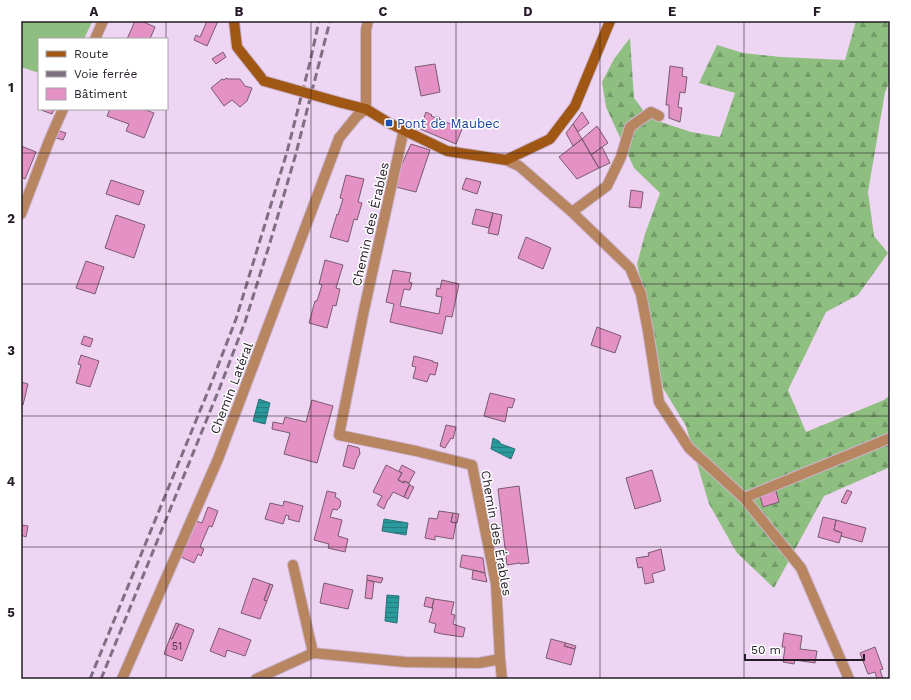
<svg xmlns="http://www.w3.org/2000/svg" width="911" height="700" font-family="'Work Sans',sans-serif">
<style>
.forest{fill:url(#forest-firs)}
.park{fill:#8ebf80}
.water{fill:url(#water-rules);stroke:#297479}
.building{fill:#e491c6;stroke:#7a5b6e}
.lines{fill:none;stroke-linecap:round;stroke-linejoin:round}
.street-casing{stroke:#cab4ce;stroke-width:12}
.secondary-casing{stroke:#cab4ce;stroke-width:12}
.street{stroke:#b88561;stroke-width:10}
.secondary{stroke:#a15714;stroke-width:10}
.rail{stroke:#806f83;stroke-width:3;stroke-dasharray:8 4;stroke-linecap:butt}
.secondary-bridge-casing{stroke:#cab4ce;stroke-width:12;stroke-linecap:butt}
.secondary-bridge{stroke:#a15714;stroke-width:10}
.grid{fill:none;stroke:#241b26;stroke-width:1;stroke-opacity:0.55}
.transit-dot{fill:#1a4fb4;stroke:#fff;stroke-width:1.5}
.labels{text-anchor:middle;stroke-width:3;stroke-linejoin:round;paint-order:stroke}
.number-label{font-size:11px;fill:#54384e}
.transit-label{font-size:13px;fill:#164399;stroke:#fff;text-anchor:start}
.street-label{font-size:13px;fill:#241b26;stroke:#fff}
.neatline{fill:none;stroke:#241b26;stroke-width:1.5}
.grid-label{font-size:13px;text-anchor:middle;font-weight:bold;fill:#241b26}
</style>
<defs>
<pattern id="forest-firs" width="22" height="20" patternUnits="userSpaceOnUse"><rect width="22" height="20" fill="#8ebf80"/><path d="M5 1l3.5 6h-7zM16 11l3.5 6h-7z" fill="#749a69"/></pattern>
<pattern id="water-rules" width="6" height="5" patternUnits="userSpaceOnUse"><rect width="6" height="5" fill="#2b9a9d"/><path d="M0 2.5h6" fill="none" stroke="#257d80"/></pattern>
</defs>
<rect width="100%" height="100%" fill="#eed5f3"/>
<path class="forest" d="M856,21H890V81L885,92L868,192L874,236L888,253L858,295L826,312L788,390L806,432L884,400L890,395V467L824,496L774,588L737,553L709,504L686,426L663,388L653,338L637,264L645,234L660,193L634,168L606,107L602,82L614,59L630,38L634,98L649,118L691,132L720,137L735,93L699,83L717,45L743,53L781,57L845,60Z"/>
<path class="park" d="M21,21H88L92,22L84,39H39V73L21,67Z"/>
<path class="water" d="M259,399L270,403L265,424L253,421Z
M493,438L499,441L501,444L515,449L511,459L491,449Z
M384,519L408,523L406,535L382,531Z
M387,595L399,596L397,623L385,621Z"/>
<path class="building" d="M135,21H141L155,27L150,39H127Z
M207,21H218L207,46L194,40L196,35L200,37Z
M223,52L226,57L216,64L212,59Z
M435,64L440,92L421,96L415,67Z
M670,66L683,68L682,76L687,77L685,93L680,92L678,107L682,108L680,122L669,118V105H666Z
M226,78L228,79H240L245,86L252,88L247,101L240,107L232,100L224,106L211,88L222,79L224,80Z
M41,109H54L52,114L41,110Z
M110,109H143L154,113L144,138L126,131L129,124L107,116Z
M426,112L432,115L431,116L436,118V116L440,118L439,119L462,129L456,144L420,129Z
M582,112L589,123L578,132L573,124Z
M573,124L582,139L573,146L566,133Z
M597,126L608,143L591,155L582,139Z
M59,131L66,133L63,140L56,138Z
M582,139L599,168L577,179L559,157Z
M411,144L430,150L416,192L396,187L401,166Z
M21,146L36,152L25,179L21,177Z
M602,147L610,163L599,168L591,155Z
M346,175L364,179L358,202L362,203L357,220L354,219L348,242L330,237L337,214L338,215L343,199L340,198Z
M466,178L481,182L477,194L462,189Z
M111,180L144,191L139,205L106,194Z
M631,190L643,192L641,208L629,207Z
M476,209L493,213L489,228L472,224Z
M493,213L502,215L498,235L488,233Z
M116,215L145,225L134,258L105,248Z
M526,237L551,248L543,269L518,258Z
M325,260L343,265L336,288L340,289L336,306L333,305L327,328L309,323L315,301H317L322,285L319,284Z
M86,261L104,267L95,294L76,288Z
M393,270L411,273L409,282L412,283L410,290L404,289L400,306L439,314L442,297L436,296L437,288L440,289L442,280L459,284L452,317L446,316L442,334L390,322L394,304L386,302Z
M597,327L621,336L615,353L591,345Z
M84,336L93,339L90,347L81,344Z
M81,355L99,361L90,387L76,383L81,365L78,364Z
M414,356L433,361V362L438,363L435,375L430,374L427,382L413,378L416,367L412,366Z
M21,382L28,384L23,405L21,404Z
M490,393L515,399L512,408L508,407L505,422L484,416Z
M312,400L333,406L317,463L284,454L290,433L272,429L273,422L283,424L285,417L306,422Z
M446,425L456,427L453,439L451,438L445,448L440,446Z
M348,445L359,448L360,454L357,459L354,469L343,466Z
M386,465L402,473L398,480L404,483V481L410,484L404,497L393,492L389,499H388L384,509L377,505L382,496L373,492Z
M402,465L415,472L409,483L404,481V483L398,480L402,473L399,471Z
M652,470L661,501L635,509L626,478Z
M409,485L414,487L408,499L404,497Z
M519,486L529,563L520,564V563L507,565L498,489Z
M847,490L852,492L846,504L841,502Z
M327,491L336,493L335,497L339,499L341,502L340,507L337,510L333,509L330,517L342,520L338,536L348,539L345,552L328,548L329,544L314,540Z
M776,491L779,502L763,507L760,496Z
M284,501L303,506L299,522L288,519L289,516L286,515L283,524L265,519L270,503L283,506Z
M208,507L218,511L212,527L209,526L200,547L204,549L201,556L198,554L194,563L181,557L196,521L202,523Z
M439,511L453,513L451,522L456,523L453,539L435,536V540L425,538L429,518L437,519Z
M453,513L459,514L457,523L451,522Z
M823,517L836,520L834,530L842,533L839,543L818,537Z
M836,520L866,528L862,542L841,536L842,533L834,530Z
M22,525L28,526L26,537L21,535Z
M661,549L665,570L652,574L654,582L645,584L642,567L638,568L636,558L649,556L648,553Z
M462,555L483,558L485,573L460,567Z
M473,570L485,573L487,582L472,579Z
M367,575L383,578L381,583L367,580Z
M253,578L270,584L264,600L267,601L260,619L241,613Z
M367,580L374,582L372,599L365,598Z
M324,583L353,590L348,609L320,603Z
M270,584L273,585L267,601L264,600Z
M426,597L434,599L432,608L424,606Z
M434,599L454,602L451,614L455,615L453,624L465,628L463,637L442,634L434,632L436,624L429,622L433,608H432Z
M176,623L179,624L172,639L170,638Z
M179,624L194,630L182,661L164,654L170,638L172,639Z
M219,628L251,640L245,656L227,650L225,657L210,651Z
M784,633L802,636L800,649L817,651L815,663L795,660L794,664L783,662L785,647H782Z
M551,639L566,643L564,646L575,649L571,665L546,658Z
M566,643L576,646L575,649L564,646Z
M875,647L883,669L880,670L883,679H877L875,672L868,674L860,653Z"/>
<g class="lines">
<defs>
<path id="street" d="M95,39L103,21
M506,160L519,166L572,212L630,268L641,294L648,331L659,402L689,448L744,498L801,568L849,679
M572,212L607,186L621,157L630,127L651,112L659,116
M21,214L49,141L63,109
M744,498L890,438
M293,565L313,653
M500,659L502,679
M122,679L218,459L339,138L357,116L366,109V30L368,21
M256,679L313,653L405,662L479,663L500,659L496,584L472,465L416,451L339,435L364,310L404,129"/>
<path id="secondary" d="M234,21L237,47L264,81
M342,103L366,109L389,123L447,151L506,160L550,139L575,106L610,21"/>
</defs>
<use href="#street" class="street-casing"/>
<use href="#secondary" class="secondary-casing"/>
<use href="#street" class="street"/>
<use href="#secondary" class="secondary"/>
<path class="rail" d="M90,679L211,384L236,319L287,152L310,62L319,21
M101,679L220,387L245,322L269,246L295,157L330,21"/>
<defs>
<path id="secondary-bridge" d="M264,81L342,103"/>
</defs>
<use href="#secondary-bridge" class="secondary-bridge-casing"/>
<use href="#secondary-bridge" class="secondary-bridge"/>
</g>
<path class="grid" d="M166,21V39M311,21V679M456,21V679M600,21V679M744,21V679M166,109V679M21,153H890M21,284H890M21,416H890M21,547H890"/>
<rect class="transit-dot" x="385" y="119" width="8" height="8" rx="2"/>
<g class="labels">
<g class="number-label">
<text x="177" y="650">51</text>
</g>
<g class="transit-label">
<text x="397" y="128">Pont de Maubec</text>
</g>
<g class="street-label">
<text transform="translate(370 224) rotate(-77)" y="5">Chemin des Érables</text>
<text transform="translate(231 388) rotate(-69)" y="5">Chemin Latéral</text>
<text transform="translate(497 533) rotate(80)" y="5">Chemin des Érables</text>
</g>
</g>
<rect width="911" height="700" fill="none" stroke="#ffffff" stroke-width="44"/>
<rect x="38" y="38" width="130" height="72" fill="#ffffff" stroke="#a7a4a8"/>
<rect x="46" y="51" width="20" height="6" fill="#a15714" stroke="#a7a4a8"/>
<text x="74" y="58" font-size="12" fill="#241b26">Route</text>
<rect x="46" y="71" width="20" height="6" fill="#806f83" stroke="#a7a4a8"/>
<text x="74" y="78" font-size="12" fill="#241b26">Voie ferrée</text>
<rect x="46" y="88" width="20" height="12" fill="#e491c6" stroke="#a7a4a8"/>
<text x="74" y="98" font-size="12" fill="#241b26">Bâtiment</text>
<path d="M745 654v6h119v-6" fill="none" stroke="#241b26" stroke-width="2"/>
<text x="751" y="654" font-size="12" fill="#241b26" stroke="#ffffff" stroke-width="3" paint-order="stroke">50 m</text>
<rect x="22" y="22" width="867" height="656" class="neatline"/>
<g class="grid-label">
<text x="94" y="16">A</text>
<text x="239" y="16">B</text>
<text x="383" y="16">C</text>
<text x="528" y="16">D</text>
<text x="672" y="16">E</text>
<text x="817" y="16">F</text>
<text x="11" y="92">1</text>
<text x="11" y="223">2</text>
<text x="11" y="355">3</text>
<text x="11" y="486">4</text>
<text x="11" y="617">5</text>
</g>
</svg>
